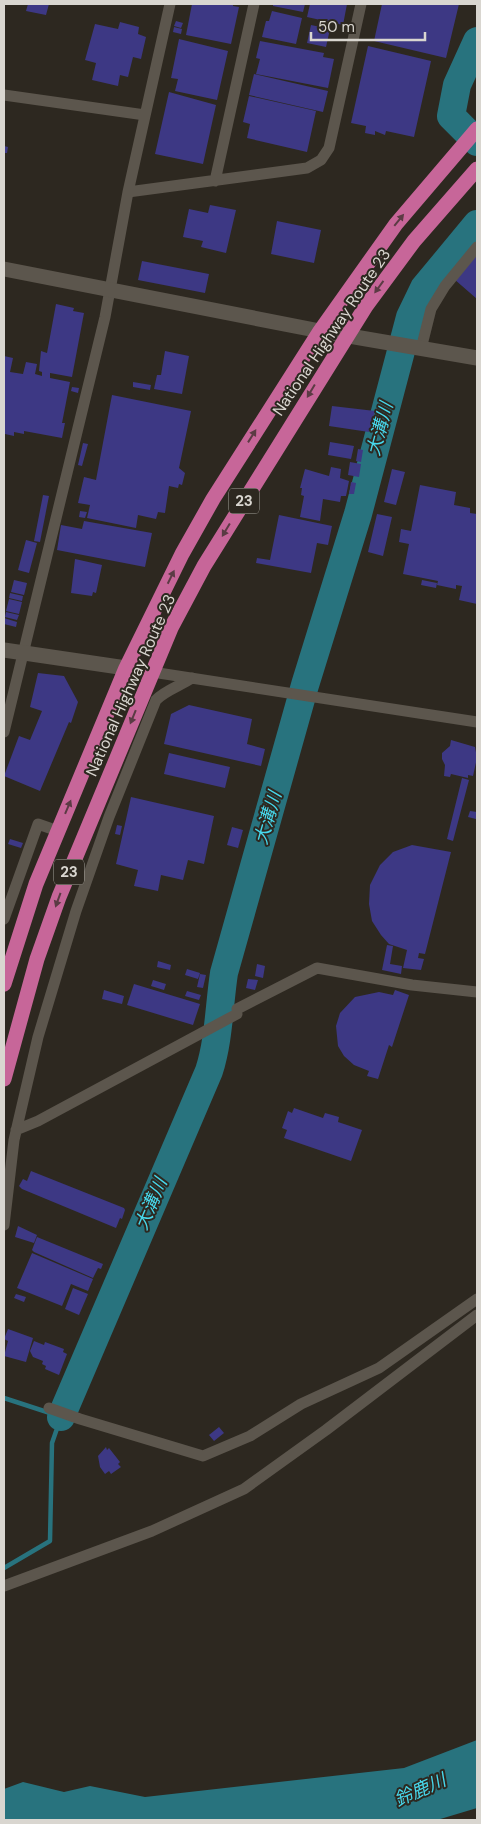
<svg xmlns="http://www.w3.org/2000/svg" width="481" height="1824" font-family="'DM Sans','Noto Sans JP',sans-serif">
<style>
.water{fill:#28737e}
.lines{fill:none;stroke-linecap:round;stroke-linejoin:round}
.stream{stroke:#28737e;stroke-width:4.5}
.river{stroke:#28737e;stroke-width:28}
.building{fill:#3d3884}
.minor{stroke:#5c564d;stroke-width:11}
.tertiary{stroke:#5c564d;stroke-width:15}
.secondary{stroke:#5c564d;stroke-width:15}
.trunk{stroke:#c76699;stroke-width:15}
.oneway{fill:#5b3b44}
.labels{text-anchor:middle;stroke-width:4;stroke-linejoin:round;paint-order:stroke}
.shield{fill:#2d2820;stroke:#a5a29b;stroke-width:1}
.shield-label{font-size:15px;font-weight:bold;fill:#d9d6d0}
.street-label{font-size:16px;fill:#d9d6d0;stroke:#2d2820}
.water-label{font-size:18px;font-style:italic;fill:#47d8ec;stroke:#2d2820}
</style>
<rect width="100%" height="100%" fill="#2d2820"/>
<path class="water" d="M477,1740V1808L437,1820H4V1789L23,1782L64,1792L90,1786L145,1797L404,1768Z"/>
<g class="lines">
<path class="stream" d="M4,1398L50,1413
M4,1568L50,1541L52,1443L61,1417L57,1416"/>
<path class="river" d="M477,41L457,85L451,116L477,142
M61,1417L209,1071C219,1040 219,1006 224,973L305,685L358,514L410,317L424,288L477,224"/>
</g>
<path class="building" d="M28,4H49L46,15L26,11Z
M192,4H233V6L239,7L231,44L186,35Z
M273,4H305L303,12L273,6Z
M310,4H347L343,25L307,17Z
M382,4H459L446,58L374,41Z
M272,11L302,18L296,44L262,37L266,21H269Z
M176,21L183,23L181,28L174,26Z
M120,22L139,27L138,34L146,37L141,59L133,57L128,77L120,75L118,86L92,80L96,63L85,60L95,24L118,29Z
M311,25L330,29L326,47L307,43Z
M174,27L182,29L181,34L173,32Z
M179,39L228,51L217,100L175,91L178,79L171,78Z
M260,41L324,53L323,57L334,59L328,88L256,74L260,59L256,58Z
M368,46L431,61L414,137L386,131L385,135L375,131V135L365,133L366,126L351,123Z
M254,74L328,91L323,112L249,95Z
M169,92L216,105L203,164L155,154Z
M249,96L316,111L307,152L247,138L250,124L243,122Z
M4,146L8,147L7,153H4Z
M210,205L236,210L226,253L201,247L203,241L183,237L189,209L208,213Z
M277,221L321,230L314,263L271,254Z
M477,251V299L454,279Z
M142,261L209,274L205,293L138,280Z
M56,304L74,308L73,311L84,313L72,377L50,373V378L70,382L62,423H65L62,438L24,431V434L14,432V436L5,434L4,356L13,358L10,372L23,374L26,362L37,364L35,374L42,376V372L39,371L41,351L47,353Z
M165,351L189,356L182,394L154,389L157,375H161Z
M133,382L151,385L150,390L133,387Z
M72,387L79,388L78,393L71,391Z
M112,395L191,411L179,468L185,473L182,485L179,484L178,488L169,486L165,513L158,512L156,519L138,515L136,528L87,518L90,505L78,503L84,477L96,480Z
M332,406L375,411L369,432L329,426Z
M330,442L354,446L351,459L328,455Z
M83,443L88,444L82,466L78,465Z
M358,449L363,450L361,462L356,461Z
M350,462L361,464L359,477L348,475Z
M331,467L341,469L340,478L349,481L346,496H341L340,502L323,499L320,521L300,517L304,496L301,495L302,488H300L305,469L329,476Z
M392,469L405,472L396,505L384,502Z
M351,482L356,483L354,494H349Z
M420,485L456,492L454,505L470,508V513L477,514V604L459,600L462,586L456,585V589L437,585L438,581L403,574L409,544L399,542L401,529L411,531Z
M43,495L49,496L40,542L34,541Z
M80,511L87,512L85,518L79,517Z
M377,514L392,517L383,556L368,552Z
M279,515L332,526L328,545L317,543L311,573L256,563L257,558L270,560Z
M84,521L152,533L145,567L57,550L61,525L82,529Z
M26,540L37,543L29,573L18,570Z
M75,559L102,565L96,593L93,592L92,596L71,593Z
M14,580L27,583L24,595L11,592Z
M422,580L437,583L436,588L421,585Z
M10,593L23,596L22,601L9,598Z
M9,599L22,602L19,614L6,611Z
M6,612L19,615L17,620L5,617Z
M4,618L17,622L16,627L4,624Z
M38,673L64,676L78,702L71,723L69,722L40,791L4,776L19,736L30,740L42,711L30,707Z
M189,705L252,719L247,744L265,749L261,766L164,744L171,714Z
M451,740L475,747L477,758L473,776L468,775V778L451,774L450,777L444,776L445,765L442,759V753L450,746Z
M169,753L230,767L225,788L164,774Z
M462,778L469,780L453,841L447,839Z
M131,797L214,816L204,864L188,860L183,880L161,875L158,891L134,886L138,870L116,864Z
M470,811L477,812L476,819L468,817Z
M117,825L122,826L120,835L115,834Z
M232,827L243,830L238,848L227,845Z
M10,839L23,843L21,848L8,844Z
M412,845L451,852L425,954L419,953L418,958L424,959L421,970L403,968L407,950L389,944L381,935L372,921L369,904L370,885L380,865L393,852Z
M387,945L393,946L390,964L402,966L401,974L382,970Z
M158,961L171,965L170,970L157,967Z
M257,964L265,966L263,978L255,976Z
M187,969L200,973L198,979L185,975Z
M200,974L206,975L203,988L197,987Z
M248,979L258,980L255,990L246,988Z
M153,980L166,984L164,990L151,986Z
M134,984L200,1004L193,1025L127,1005Z
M104,990L124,996L122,1004L102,999Z
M395,990L409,995L392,1047L389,1045L378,1079L367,1076L369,1071L354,1065L344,1056L338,1046L336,1026L340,1013L355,997L379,992L393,995Z
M187,991L201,995L199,1000L185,996Z
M294,1108L323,1118L325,1113L339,1117L338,1122L362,1130L351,1161L284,1138L287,1130L282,1128L288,1111L292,1113Z
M31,1171L124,1208L125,1210L122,1219L120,1218L116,1228L22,1189L19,1186L23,1179L27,1181Z
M18,1226L37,1235L34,1243L15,1237Z
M37,1237L103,1264L101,1269L98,1268L93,1278L34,1252L32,1250Z
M32,1253L93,1279L88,1291L71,1284L62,1306L17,1288Z
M73,1288L88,1294L79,1315L65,1309Z
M16,1294L26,1297L24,1302L14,1298Z
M8,1329L33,1338L26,1362L4,1356L8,1341L4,1339Z
M34,1341L44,1345L45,1342L64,1349L63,1352L67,1354L59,1375L45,1369L46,1366L42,1364L43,1361L33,1357L30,1351Z
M219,1427L224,1433L214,1441L209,1435Z
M106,1447L107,1450L109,1448L120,1462L118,1464L121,1467L111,1474L109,1471L105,1474L100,1467L98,1456Z"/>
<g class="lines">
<path class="minor" d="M4,95L145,115
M215,181L254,4
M128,192L307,168L321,160L329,148L361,4
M421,349L431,309L445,286L477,247
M126,668L477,722
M4,732L105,317L128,192L170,4
M4,919L38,824L58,831
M237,1009L317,968L412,985L477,992
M16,1130L38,1121L237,1014
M4,1225L14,1140L38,1037L76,911L109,817L156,700C166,690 180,686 192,678
M49,1408L80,1419L203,1456L250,1436L301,1404L379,1368L477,1299
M4,1586L152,1531L244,1489L326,1430L477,1315"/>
<path class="tertiary" d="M4,269L320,331"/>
<path class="secondary" d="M320,331L477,358
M4,650L126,668"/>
<path class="trunk" d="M4,984L36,884L126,668L182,554L213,499L320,331L396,224L477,129
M4,1079L37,959L59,897L171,628L204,566L366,306L414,241L477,169"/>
</g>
<defs><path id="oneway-solid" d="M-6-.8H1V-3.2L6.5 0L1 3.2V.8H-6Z" transform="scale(1.25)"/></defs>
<g class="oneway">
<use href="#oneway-solid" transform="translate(399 220) rotate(-51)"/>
<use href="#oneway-solid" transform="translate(379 287) rotate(126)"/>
<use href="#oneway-solid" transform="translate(311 391) rotate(121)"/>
<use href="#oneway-solid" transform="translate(252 436) rotate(-58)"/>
<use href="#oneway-solid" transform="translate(226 530) rotate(121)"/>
<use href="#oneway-solid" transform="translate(171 577) rotate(-64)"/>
<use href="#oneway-solid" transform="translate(133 717) rotate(112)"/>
<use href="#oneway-solid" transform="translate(68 807) rotate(-67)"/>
<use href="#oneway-solid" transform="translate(58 900) rotate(110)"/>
</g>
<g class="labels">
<g class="shield">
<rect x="229" y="488.5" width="30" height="25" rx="4"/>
<rect x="54" y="859.5" width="30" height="25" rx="4"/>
</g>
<g class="shield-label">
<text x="244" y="506">23</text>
<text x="69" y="877">23</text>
</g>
<g class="street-label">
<text transform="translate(331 332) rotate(-56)" y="6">National Highway Route 23</text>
<text transform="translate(130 685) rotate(-66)" y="6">National Highway Route 23</text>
</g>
<g class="water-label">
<text transform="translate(380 429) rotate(-75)" y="6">大溝川</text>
<text transform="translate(268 818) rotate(-74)" y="6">大溝川</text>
<text transform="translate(151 1204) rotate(-67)" y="6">大溝川</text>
<text transform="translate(420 1790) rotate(-24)" y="6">鈴鹿川</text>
</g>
</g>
<rect width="481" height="1824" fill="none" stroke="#d9d6d0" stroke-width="10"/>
<path d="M311 32v8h114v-8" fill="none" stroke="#d9d6d0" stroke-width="2.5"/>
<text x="318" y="32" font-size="15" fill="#d9d6d0" stroke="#2d2820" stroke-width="4" paint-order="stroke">50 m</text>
</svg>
